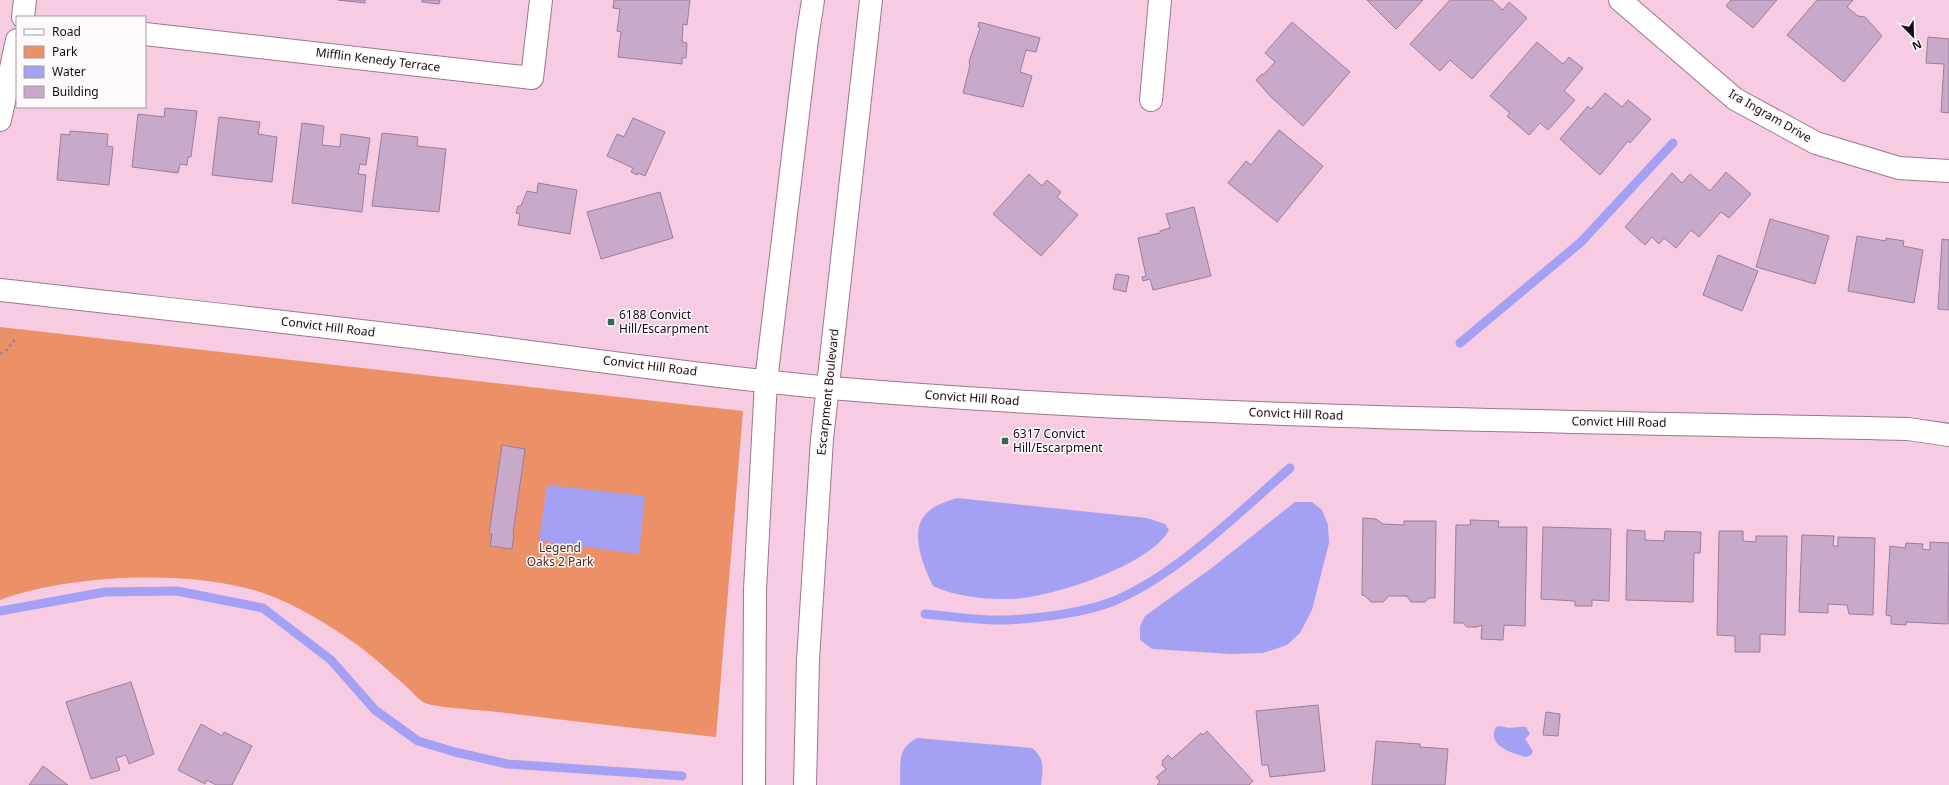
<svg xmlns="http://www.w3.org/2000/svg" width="1949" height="785" font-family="'Noto Sans',sans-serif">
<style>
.green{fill:#ec9068}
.water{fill:#a4a1f4}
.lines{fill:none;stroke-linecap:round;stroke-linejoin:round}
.stream{stroke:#a4a1f4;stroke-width:9}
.building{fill:#c8a9ca;stroke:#9a7d9c}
.minor-casing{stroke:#9d768c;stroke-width:24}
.tertiary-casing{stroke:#9d768c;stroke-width:24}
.secondary-casing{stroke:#9d768c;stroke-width:24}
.path{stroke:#a08192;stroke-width:2.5;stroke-dasharray:3 3;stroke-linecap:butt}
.minor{stroke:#fff;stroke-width:22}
.tertiary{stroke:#fff;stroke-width:22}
.secondary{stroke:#fff;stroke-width:22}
.poi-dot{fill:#306951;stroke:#fefafc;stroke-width:1.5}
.labels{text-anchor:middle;stroke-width:3;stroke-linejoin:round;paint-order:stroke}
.street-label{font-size:12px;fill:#190b13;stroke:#fefafc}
.poi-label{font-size:12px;fill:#190b13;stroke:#fefafc;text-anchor:start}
.park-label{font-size:12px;fill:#542915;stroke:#fefafc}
</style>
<rect width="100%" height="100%" fill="#f7cce3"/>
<path class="green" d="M0,327L743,411L716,737C640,729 565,720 489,711C477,710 433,707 425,703C419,700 413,693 408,688C391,673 374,657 356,644C328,624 295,604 263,593C192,569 70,574 0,600Z"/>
<path class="water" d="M547,485L645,496L639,554L539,541Z
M957,498L1147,518L1165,524L1169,530C1150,566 1044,601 1004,599C980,599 955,596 933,586C924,568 909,533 925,515C933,505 946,502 957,498Z
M1295,502H1312L1322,510L1328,525L1329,543L1312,610L1300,633L1287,645L1263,653L1231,654L1152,649L1140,640V626L1145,616L1213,567Z
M1501,726C1511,730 1517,726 1526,727L1530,734L1525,739L1533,751L1531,755L1526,757C1512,753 1486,746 1496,727Z
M917,738L1032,748C1045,758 1043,769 1041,785H900C901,764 896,749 917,738Z"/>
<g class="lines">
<path class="stream" d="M1460,343L1581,242L1673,143
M0,611L105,592L177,591L263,608L331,660L375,710L418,741L455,752L507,764L682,776
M925,614C951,616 978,621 1004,620C1036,619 1084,613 1114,601C1178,574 1238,513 1290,468"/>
</g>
<path class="building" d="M338,0H365V3Z
M422,0H440L439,4L422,2Z
M614,0H690L687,25L683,24L682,42L687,43L686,58H682V64L618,57L621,32L617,31L620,9L613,8Z
M1367,0H1423L1396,29Z
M1450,0H1492L1503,10L1509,2L1527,18L1472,79L1450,60L1440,71L1410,44Z
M1731,0H1777L1753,28L1726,6Z
M1817,0H1853L1847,7L1858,16L1865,17L1882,36L1844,82L1787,35Z
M979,22L1040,38L1036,52L1026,50L1020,72L1032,76L1023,107L963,93L970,65L969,62L980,28L978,27Z
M1292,22L1350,72L1303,126L1271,97L1256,80L1262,74L1263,75L1275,62L1265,53Z
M1928,37L1949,39V113L1941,112L1944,64L1926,63Z
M1537,42L1563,64L1569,57L1583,68L1564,91L1575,100L1548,130L1540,123L1529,135L1507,116L1510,113L1490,96Z
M1605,93L1622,107L1628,100L1651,119L1630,143L1628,141L1600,175L1560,139L1588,106L1591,109Z
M165,108L197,111L191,157H188L187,165L180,164L178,173L132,167L138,114L164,117Z
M219,117L260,122L258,134L277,137L272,182L212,175Z
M633,118L665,132L645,176L638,173L637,175L631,172L633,168L607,156L617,134L624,137Z
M302,123L324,126L322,145L340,147L341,134L370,138L366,165L360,164L358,174L366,175L362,212L292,203Z
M1279,130L1323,166L1277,222L1228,183L1246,161L1251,165Z
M70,131L108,134L107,146L113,147L109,185L57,180L61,134L70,135Z
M382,133L418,137L417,146L446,149L439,212L372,206Z
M1726,172L1751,194L1729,218L1721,212L1699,237L1691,230L1676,248L1664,238L1659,244L1652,237L1645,245L1625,227L1672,173L1682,183L1690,174L1710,191Z
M1029,174L1042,186L1047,180L1061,192L1057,197L1078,215L1041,256L993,214Z
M538,183L577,190L570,234L518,225L520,214L516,213L518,206H521L527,191L537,193Z
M660,192L673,238L601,259L587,212Z
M1194,207L1211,276L1153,290L1150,279L1143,281L1142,277L1146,276L1138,238L1160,233V231L1170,228L1166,214Z
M1770,219L1829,236L1815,284L1756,267Z
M1857,236L1886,241V238L1904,241L1903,246L1923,250L1914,303L1848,291Z
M1942,239L1949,240V310L1938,309Z
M1718,255L1758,271L1742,311L1703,295Z
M1116,274L1129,276L1126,292L1113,289Z
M502,445L525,449L513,533H514L512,549L490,546L492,534H489Z
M1363,518L1376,519L1383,524L1404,525V521H1436L1435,598H1429L1425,602H1411L1407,596H1389L1383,602H1371L1365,596L1362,595Z
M1470,520L1499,521L1498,527H1527L1525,626L1504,625L1503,640L1481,639L1482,625L1477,627H1467L1463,623H1454L1456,525H1471Z
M1543,527L1611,529L1609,601L1592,600V606H1575V601L1541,599Z
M1627,530L1645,531V540L1664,541L1665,531L1701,532L1700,553H1694L1693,602L1626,600Z
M1719,531H1743V541L1756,542V536H1787L1785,635L1760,634V652H1735V636L1717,635Z
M1802,535L1834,536L1833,546H1838V537L1875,538L1873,615L1849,614L1847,605L1828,604V613L1799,612Z
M1930,542L1949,543L1948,624L1906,622V625L1891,624V616L1886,615L1890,546L1905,548L1906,543L1923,544L1922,549L1930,550Z
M131,682L154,754L129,764L126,755L116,758L120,770L91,779L66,702Z
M1318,705L1325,771L1270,777L1268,765H1262L1256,711Z
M1546,712L1560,714L1558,736L1543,735Z
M201,724L222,736L224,732L252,746L232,785H216L207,780L205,784L178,770Z
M1207,731L1253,781L1249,785H1157L1160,782L1156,777L1166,769L1162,765L1163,760L1168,755L1172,759L1201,733L1203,735Z
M1376,741L1420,744V747L1448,749L1445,785H1372Z
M43,766L68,785H29Z"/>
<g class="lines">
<defs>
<path id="minor" d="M1620,0L1735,99L1816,143L1899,168L1949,171
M23,17L25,0
M145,34L532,78L541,0
M1151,100L1160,0
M0,120L17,40"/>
<path id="tertiary" d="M0,290C156,308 312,324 468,344C589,359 710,377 831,388C1189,418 1549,421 1908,429L1949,435"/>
<path id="secondary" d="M754,785L755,590L766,381L807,39L813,0
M805,785L808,660L822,439L871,0"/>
</defs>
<use href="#minor" class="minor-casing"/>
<use href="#tertiary" class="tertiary-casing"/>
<use href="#secondary" class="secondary-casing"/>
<path class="path" d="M0,354L7,350L15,339"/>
<use href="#minor" class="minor"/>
<use href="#tertiary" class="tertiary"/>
<use href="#secondary" class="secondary"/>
</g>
<g class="poi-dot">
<rect x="607" y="318" width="8" height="8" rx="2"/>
<rect x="1001" y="437" width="8" height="8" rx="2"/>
</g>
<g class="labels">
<g class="street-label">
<text transform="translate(378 60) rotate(7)" y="4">Mifflin Kenedy Terrace</text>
<text transform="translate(1770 116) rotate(30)" y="4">Ira Ingram Drive</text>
<text transform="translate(328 327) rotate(7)" y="4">Convict Hill Road</text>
<text transform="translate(650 366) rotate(7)" y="4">Convict Hill Road</text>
<text transform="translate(828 392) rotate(-84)" y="4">Escarpment Boulevard</text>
<text transform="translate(972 398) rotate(4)" y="4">Convict Hill Road</text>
<text transform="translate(1296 414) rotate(2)" y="4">Convict Hill Road</text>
<text transform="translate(1619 422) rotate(1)" y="4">Convict Hill Road</text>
</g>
<g class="poi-label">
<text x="619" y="319">6188 Convict<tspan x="619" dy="14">Hill/Escarpment</tspan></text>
<text x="1013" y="438">6317 Convict<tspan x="1013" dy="14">Hill/Escarpment</tspan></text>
</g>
<g class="park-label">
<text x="560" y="552">Legend<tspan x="560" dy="14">Oaks 2 Park</tspan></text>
</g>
</g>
<rect x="16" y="16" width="130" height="92" fill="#fefafc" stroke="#a29a9f"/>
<rect x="24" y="29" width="20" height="6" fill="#ffffff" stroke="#a29a9f"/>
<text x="52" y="36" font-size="12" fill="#190b13">Road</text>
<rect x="24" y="46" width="20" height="12" fill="#ec9068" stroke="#a29a9f"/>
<text x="52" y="56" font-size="12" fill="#190b13">Park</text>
<rect x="24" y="66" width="20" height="12" fill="#a4a1f4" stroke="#a29a9f"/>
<text x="52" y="76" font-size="12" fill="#190b13">Water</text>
<rect x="24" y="86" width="20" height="12" fill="#c8a9ca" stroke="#a29a9f"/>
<text x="52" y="96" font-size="12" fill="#190b13">Building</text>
<g transform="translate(1913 36) rotate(157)" stroke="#fefafc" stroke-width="3" paint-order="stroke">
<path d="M0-3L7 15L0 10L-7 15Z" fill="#190b13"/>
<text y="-6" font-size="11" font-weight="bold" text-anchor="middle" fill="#190b13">N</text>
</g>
</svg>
